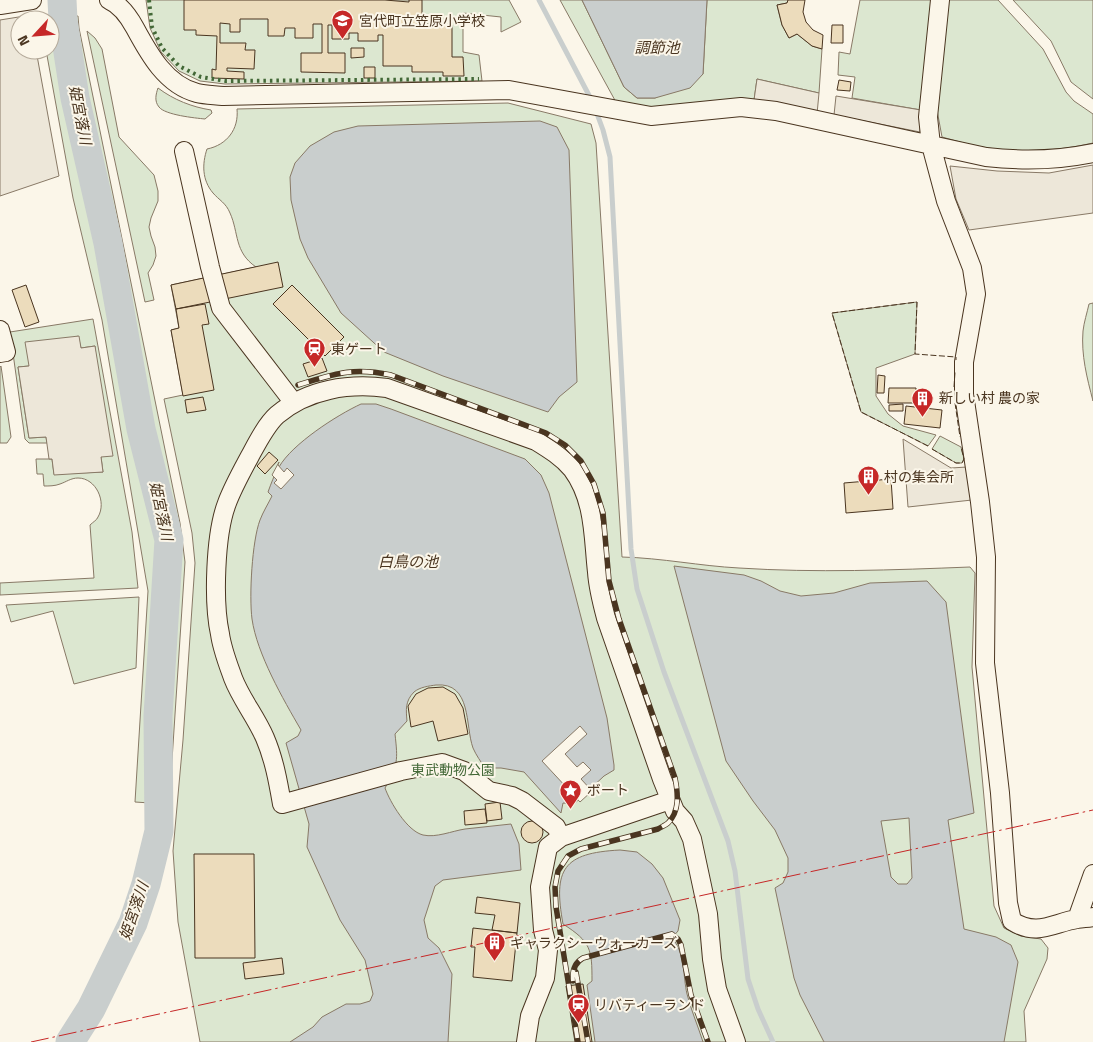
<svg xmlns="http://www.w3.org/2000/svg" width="1093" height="1042" font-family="'Titillium Web','Noto Sans JP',sans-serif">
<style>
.green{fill:#dce7d0;stroke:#887966}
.parking{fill:#ede7d9;stroke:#887966}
.water{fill:#c9cecd;stroke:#887966;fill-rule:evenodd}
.pier{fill:#fbf6e9;stroke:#887966}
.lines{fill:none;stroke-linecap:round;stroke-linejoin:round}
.stream{stroke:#c9cecd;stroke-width:5}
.river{stroke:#c9cecd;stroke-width:29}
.building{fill:#ecdcbc;stroke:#4a3520}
.minor-casing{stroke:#4a3520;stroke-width:20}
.minor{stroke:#fbf6e9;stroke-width:18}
.rail-casing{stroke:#4a3520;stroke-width:5.5}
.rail{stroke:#fbf6e9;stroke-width:4;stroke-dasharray:11;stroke-linecap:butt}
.hedge{stroke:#436837;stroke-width:4;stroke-dasharray:2.5 4;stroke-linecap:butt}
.fence{stroke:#4a3520;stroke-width:1;stroke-dasharray:6 2.5;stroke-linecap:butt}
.power{stroke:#c62828;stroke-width:1;stroke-dasharray:18 4 2.5 4;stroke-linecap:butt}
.labels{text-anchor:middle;stroke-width:4;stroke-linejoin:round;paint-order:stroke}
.poi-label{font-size:14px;fill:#4a3520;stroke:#fbf6e9;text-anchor:start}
.park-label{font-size:14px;fill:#436837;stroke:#fbf6e9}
.water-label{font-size:15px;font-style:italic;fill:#4a3520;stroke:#fbf6e9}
</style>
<rect width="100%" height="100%" fill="#fbf6e9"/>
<path class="green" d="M146,0H509L521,22L501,32V17L463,13V52L479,55L482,81L225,84L200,81L179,71L161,52L150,28Z
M560,0H582L624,87L637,98H655L703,74L707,0H788L787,3L777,5L782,25L789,38L797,34L812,46L822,49L819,93L757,79L754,100C727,97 701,105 674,108C654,110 636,107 617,104Z
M860,0H932L921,110L852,98L855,77L838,75L839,52L850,54Z
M947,0H998L1043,49L1066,92L1074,101L1093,114V143C1059,151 1022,153 988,148C972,146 957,141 942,137L937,110Z
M1013,0H1093V99L1071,82L1051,41Z
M69,16H78L79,28L180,523L185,562L169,806L162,804L165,722L176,557L173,524L152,439L142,369L100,172L80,92Z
M42,17H52L57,52L121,375L155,524L160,552L150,700V803L135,802L148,591L102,320L73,198L46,50H50V20H42Z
M87,31L95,38L102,49L119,137L154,175L158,191V201L151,218L149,227L151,236L155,247L156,256L153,265L148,273L154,300L145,302Z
M158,88C174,100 192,107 211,110L212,113L205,119C195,118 165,115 159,107C154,101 156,94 158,88Z
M508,103L591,124L596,143L622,557C662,558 700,566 739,568C816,573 893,570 970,567L975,573L972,667L994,906L1004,928L1021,936L1041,939L1048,948L1047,959L1024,1011L1026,1042H200L178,922L173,851L183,740L195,563L192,533L164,399L183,395L171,330L179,328L171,285L256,267C234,252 239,233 230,213C226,203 219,200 213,193C202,180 202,164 207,149C227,145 239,129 237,109Z
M917,302L915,354L876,368V396L888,414L903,426L936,435L928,446L861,412L832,313Z
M1093,303V401C1087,378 1081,355 1083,331C1084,322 1087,313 1089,304Z
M93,319L132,532L138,588L0,595V583L94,578L90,525C93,522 97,520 98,517C107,502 96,478 78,478C71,478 66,482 60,484C55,486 49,486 44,486L43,474H37L36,459H52L54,474L103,472L101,457L95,346L81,348L78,336L29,366L18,367L29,438L46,437L47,443H29L25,439L10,332Z
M1,366L11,437L7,443H0V367Z
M940,436L961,447L964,459L962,463H956L932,449Z
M139,597L136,668L74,684L53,611L11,622L6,605Z"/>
<path class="parking" d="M31,15L32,20H20V50H36L59,176L0,196V20Z
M757,79L819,93L817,114L754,100Z
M836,96L921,110L920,132L834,115Z
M1093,165V213L969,230L956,199L950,166L997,171L1049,173Z
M79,336L81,348L95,346L113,456L101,457L103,472L54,475L52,459H49L46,437L29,438L18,367L29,366L25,342Z
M903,439L951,468L967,467L972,500L908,507Z"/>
<path class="water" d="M582,0H707L703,74L690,88L655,98H637L624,87Z
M540,121L557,127L569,150L577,382L559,397L548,412L443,376L384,352L341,313L308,258L300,239L291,200L290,177L295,163L310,146L334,132L358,126Z
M361,404H376L391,409L525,459L541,475L549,493L607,718L614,765V770L604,776L574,804L563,803L561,813L524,772L501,768H485C481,762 476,755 473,748C465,726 472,682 436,685C429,686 420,687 414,692C405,701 406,710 407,721L395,734C398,761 398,764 385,788C390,802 407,831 423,835C436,838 452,831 465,829C480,827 496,826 511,824L519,844L521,870L443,880L435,886L424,920L428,938L439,948L452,974L448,1042H290L313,1027L322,1017L346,1004H360L370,1001L373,994L365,960L340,920L307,847L309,824L286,743L298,736L301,730C283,699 257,654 252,619C249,596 252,541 260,520C263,512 268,504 272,496L268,492C271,484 274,475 279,467C292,444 337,415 361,404Z
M674,566L744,575L761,581L780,591L801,596L834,593L870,583L927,581L946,602L974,813L948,820L964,929L996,937L1011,945L1018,962L1004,1042H824L800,995L794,978L775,888L783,883L788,872V858L775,830L753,801L726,761ZM909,818L912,878L907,884H898L891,877L881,821Z
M620,850L637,852L652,864L663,878L680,920L678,931L672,938C685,952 683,977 687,994C691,1010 698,1026 703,1042H595L587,985L592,981C592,949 591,942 563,924C553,869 563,853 620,850Z"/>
<path class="pier" d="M279,462L278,465L284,472L287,468L294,475L281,489L274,483L277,480L272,475Z
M580,726L587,734L565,754L577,767L583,762L591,770L581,779L592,791L580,802L542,761Z"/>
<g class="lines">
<path class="stream" d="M539,0L592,101
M596,111L603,130L610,157L631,549L637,589L664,672L728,841L735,871L748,979L758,1009L773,1042"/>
<path class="river" d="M62,0L63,20L75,98L108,243L141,429L169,540L158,716L159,831L146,884L133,923L91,1009L70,1042"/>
</g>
<path class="building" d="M184,0H385L409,2V0H422V24L452,25V57H463L464,76H443V72H412V66H383V35H378V41H358V33H349V39H332V25H328V53H345V73L301,72V53H322V24H313V38H295V28H285L284,36H268V19H240V32H230V24L220,23V43H246L245,50H255L254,69L227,68V71L244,72V79L212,78V69L216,70L217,36L196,35V30H184Z
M788,0H805L803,12L806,22L813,30L823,35L822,49L812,46L797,34L789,38L782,25L777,5L787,3Z
M832,25H843V43H831Z
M351,48H364V57L351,58Z
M364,67H375V78H364Z
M839,80L851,82L850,91L837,90Z
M278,262L283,287L176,309L171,285Z
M26,285L39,322L25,327L12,290Z
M292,285L344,337L325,356L273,304Z
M205,304L209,324L202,325L214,390L183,396L171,330L179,328L176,309Z
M322,358L327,371L308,377L303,364Z
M878,375L885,376L884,393H877Z
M889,388H916V403H888Z
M203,397L206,410L187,413L185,400Z
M903,404V411H889V405Z
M906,406L942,410L940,428L904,424Z
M269,452L278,460L265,474L257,466Z
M891,479L893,509L846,513L844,483Z
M443,687L455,694L463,708L468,734L438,741L433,721L411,727L408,706L416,694L428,688Z
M500,802L502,819L487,821L485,804Z
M485,809L487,823L465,825L464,811Z
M521 832a11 11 0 1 1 22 0a11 11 0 1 1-22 0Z
M194,854H254L255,958H195Z
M477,897L520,903L517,933L492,930L495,915L475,913Z
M473,928L517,933L512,981L473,977L475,947H471Z
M282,958L284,974L245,979L243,963Z
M583,984L592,1042H575L566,986Z"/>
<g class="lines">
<defs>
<path id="minor" d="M109,0C121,5 129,17 135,28C149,54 166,85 197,93C205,95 215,95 223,96L509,90L651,116L741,107L776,111L986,157C1021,161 1059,160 1093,153
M940,0L928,117L931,145L946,201L972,268L976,294L964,362V394L980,502L986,557L985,663L1000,793L1008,903L1012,921C1037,937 1053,923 1077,919C1082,918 1088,918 1093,917
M0,5L32,0
M184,151L210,267L221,308L294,403
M0,330L6,352L0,353
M561,837L556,827L522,801L512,796L489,791L464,771L442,763L401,771L282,804C278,781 274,759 265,738C256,717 241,699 233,678C228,664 222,649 220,634C213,602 215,534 227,503C233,487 242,471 250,456C257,443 266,425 277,415C308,389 349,383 387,388L536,441C549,449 562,457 572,469C595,500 593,537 597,572C598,588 602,603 606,618L662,779L675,811L684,821L692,839L708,914L712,959L717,989L736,1042
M1077,919L1093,874
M526,1042L530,1016L545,978L548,950L543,930L540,887L548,847L561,837L670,800"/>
</defs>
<use href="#minor" class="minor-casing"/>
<use href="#minor" class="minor"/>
<defs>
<path id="rail" d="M298,385C335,374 351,367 391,375L546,433L565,445L581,461L594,484L603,513L609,581L619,619L675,778C678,793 680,811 668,823C666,825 661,827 658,829L581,849L568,856L558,871L555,887L556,907L578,1042
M576,972L588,1042
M573,981C572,971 574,963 583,958L672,934L678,939L681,945L691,995L708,1042"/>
</defs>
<use href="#rail" class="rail-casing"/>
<use href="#rail" class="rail"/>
<path class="hedge" d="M149,0L152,27L162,48L179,66L201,77L226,81L479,79"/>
<path class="fence" d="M954,387L955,372
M955,403L960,437
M928,446L861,412L832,313L917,302L915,354L956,357V360
M932,449L956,463H962L964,459L961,447"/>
<path class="power" d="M31,1042L1093,810"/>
</g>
<defs>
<symbol id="school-pin" viewBox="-11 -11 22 30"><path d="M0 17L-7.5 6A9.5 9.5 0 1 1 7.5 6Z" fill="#c62828" stroke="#fbf6e9"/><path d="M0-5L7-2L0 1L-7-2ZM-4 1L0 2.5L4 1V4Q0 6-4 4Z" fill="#fff"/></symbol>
<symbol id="station-pin" viewBox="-11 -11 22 30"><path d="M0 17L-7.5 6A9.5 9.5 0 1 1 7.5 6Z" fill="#c62828" stroke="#fbf6e9"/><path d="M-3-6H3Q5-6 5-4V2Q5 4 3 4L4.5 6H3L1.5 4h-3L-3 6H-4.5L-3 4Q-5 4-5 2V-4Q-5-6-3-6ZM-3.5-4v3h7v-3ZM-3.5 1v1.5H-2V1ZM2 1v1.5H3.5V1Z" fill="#fff"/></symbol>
<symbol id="building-pin" viewBox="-11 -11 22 30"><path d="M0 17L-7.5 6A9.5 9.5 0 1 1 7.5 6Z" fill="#c62828" stroke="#fbf6e9"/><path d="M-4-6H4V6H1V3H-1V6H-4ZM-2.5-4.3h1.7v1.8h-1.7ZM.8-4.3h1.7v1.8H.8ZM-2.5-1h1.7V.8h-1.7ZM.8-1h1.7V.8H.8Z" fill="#fff"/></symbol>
<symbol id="sight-pin" viewBox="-11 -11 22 30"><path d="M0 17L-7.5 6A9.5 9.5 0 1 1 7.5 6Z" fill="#c62828" stroke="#fbf6e9"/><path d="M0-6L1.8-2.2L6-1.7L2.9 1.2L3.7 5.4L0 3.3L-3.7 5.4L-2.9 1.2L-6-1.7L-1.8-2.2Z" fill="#fff"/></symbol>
</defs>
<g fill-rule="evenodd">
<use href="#school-pin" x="330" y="8" width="25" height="34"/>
<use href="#station-pin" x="302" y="336" width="25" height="34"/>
<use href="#building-pin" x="910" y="386" width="25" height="34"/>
<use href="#building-pin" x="856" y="464" width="25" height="34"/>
<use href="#sight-pin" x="558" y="778" width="25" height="34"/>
<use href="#building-pin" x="482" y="930" width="25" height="34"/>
<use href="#station-pin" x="566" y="992" width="25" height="34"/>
</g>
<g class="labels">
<g class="poi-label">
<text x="359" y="26">宮代町立笠原小学校</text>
<text x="331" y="354">東ゲート</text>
<text x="939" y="403">新しい村 農の家</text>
<text x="884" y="482">村の集会所</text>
<text x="587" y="795">ボート</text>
<text x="510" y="948">ギャラクシーウォーカーズ</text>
<text x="594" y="1010">リバティーランド</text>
</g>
<g class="park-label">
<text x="453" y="775">東武動物公園</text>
</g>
<g class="water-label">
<text x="657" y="53">調節池</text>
<text transform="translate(80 115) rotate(79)" y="5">姫宮落川</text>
<text transform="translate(161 511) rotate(78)" y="5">姫宮落川</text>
<text x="408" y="567">白鳥の池</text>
<text transform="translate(134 911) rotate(-71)" y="5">姫宮落川</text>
</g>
</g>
<g transform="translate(35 35) rotate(244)"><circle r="24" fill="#fbf6e9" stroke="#b4a999"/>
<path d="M0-4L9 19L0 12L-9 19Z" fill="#c62828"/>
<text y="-8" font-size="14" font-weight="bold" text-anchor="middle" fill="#4a3520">N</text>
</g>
</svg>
